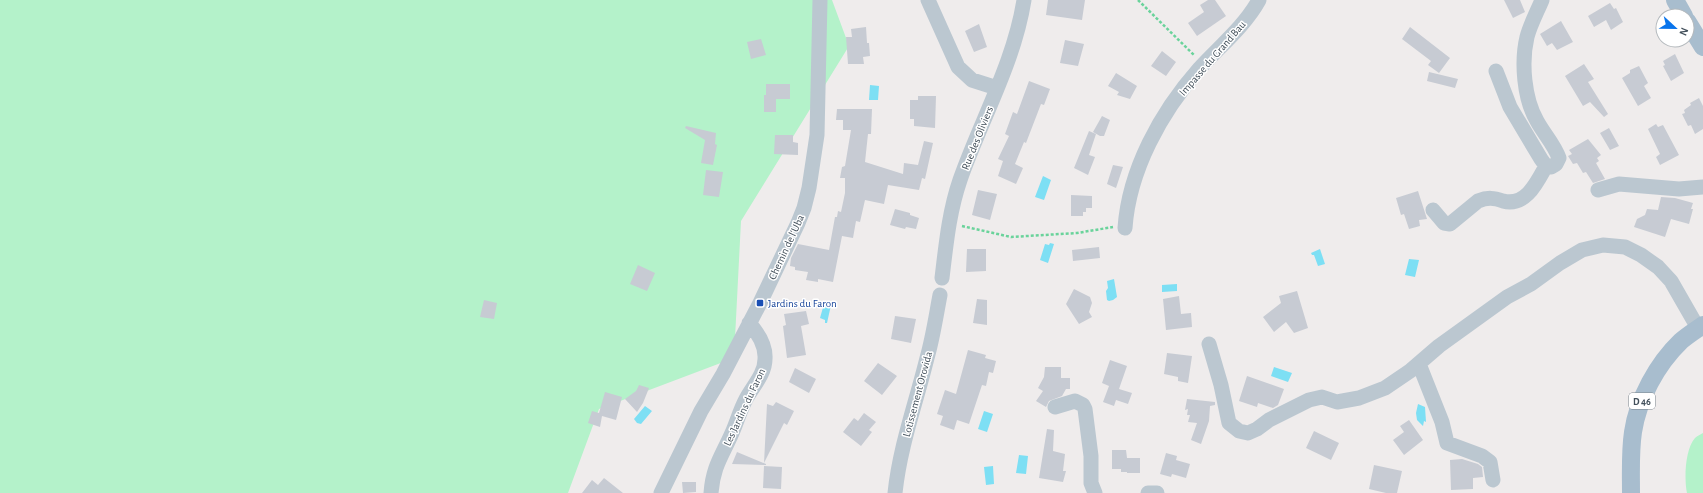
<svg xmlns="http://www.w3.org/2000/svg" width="1703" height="493" font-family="'Alegreya Sans',sans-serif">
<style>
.green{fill:#b4f2ca}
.water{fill:#7ddff4}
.building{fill:#c7cbd3}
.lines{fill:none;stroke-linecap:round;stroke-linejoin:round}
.path{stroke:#6ad39b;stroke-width:2.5;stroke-dasharray:3 2;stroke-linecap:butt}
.minor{stroke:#bbc7d0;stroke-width:15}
.major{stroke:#a8bdce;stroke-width:18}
.transit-dot{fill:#1a4fb4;stroke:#fff;stroke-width:1.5}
.labels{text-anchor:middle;stroke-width:3;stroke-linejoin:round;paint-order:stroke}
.shield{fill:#fff;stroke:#7b848c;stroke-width:1}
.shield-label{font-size:10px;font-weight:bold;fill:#43505b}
.street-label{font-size:11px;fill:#43505b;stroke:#fff}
.transit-label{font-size:11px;fill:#164399;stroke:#fff;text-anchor:start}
</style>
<rect width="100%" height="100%" fill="#efecec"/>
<path class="green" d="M0,0H832L849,46L741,221L734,358L599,409L568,493H0Z
M1703,433V493H1687C1684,479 1685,449 1695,438C1697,436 1701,434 1703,433Z"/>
<path class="water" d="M870,85L879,86L878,100H869Z
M1043,176L1051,180L1044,200L1035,197Z
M1050,243L1054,244L1048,263L1040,260L1045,244L1049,245Z
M1320,249L1325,264L1318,266L1314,255H1312L1311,253Z
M1409,259L1419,260L1415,277L1405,275Z
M1114,279L1117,297L1113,300L1109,301L1107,300L1106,291L1108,288L1107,281Z
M1177,284V291L1162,292V285Z
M824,304L831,305L827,323H825V320L820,318Z
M1274,367L1292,373L1288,382L1271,376Z
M1418,404L1425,407L1426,422L1424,421L1423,426L1417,420L1416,413Z
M645,406L652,411L641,424L637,423L634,419Z
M984,411L993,414L987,432L978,429Z
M1019,455L1028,456L1026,474L1016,473Z
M993,466L994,484L986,485L984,467Z"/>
<path class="building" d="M1048,0H1085L1082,20L1046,15Z
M1208,0H1215L1226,16L1197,36L1188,23L1204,12L1200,5Z
M1504,0H1520L1525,12L1513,18Z
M1610,3L1614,9L1616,8L1623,22L1611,30L1606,20L1594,27L1588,16Z
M1561,21L1573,42L1557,50L1552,43L1547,46L1540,34Z
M979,24L987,47L974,52L965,31Z
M866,27L867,43H869L870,56L863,57L864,64H848L846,37H852L851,29Z
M1410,27L1450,58L1439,73L1428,65L1431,61L1402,39Z
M761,39L766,55L751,59L747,42Z
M1065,40L1084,44L1078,66L1060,63Z
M1162,51L1176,62L1166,76L1151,66Z
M1675,54L1684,73L1671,81L1663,66L1665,65L1663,61Z
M1584,64L1594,79L1588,82L1608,114L1604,117L1590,102L1583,106L1565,76Z
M1639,66L1648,83L1644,86L1651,98L1638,106L1622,78L1630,73V70Z
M1429,72L1458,79L1455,88L1427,81Z
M1116,73L1137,86L1130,99L1117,95L1119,92L1108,86Z
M1029,81L1050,89L1044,105L1041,104L1026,143L1024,142L1015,164L1023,168L1016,184L998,176L1003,161L998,159L1009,136L1005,134L1013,112L1017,114Z
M766,84H790V99H776V112H764V95H766Z
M918,96H936L935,128L914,126V119H910V100H918Z
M1699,98L1703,106V129L1695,134L1691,125L1688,126L1682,114L1685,113L1684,110L1691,105L1690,103Z
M837,109H872L871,134H868L865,162L903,174L904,163L918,165L924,141L933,143L925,179L922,178L919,190L888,185L884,204L865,200L860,222L856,221L853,238L842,236L833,282L818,279V282L806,280L808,272L795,270V267L790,266L791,258L798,244L829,250L835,217H837L838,211L841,212L845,193V178H840L842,167L845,166L851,130H843V120H836Z
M1102,116L1110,120L1104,136H1100L1093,132Z
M1656,124L1658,127L1663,125L1679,155L1660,165L1656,157L1660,154L1648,129Z
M686,126L716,133L715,144L717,145L713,165L701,163L705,140L685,128Z
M1609,128L1619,146L1610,150L1600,133Z
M1089,131L1096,134L1089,155L1095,157L1088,175L1074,168Z
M775,135H793V142L798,143V155L774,154Z
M1588,139L1601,155L1597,158L1599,161L1596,163L1605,179L1593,183L1586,172L1583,173L1577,163L1573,164L1568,156L1572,154L1569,150Z
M1113,165L1123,167L1116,188L1107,184Z
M706,170L723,172L719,197L703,195Z
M978,190L997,194L990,220L972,215Z
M1418,191L1427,219L1419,220L1420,226L1409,229L1404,214L1401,215L1396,198Z
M1071,195L1092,196V208H1086V212H1083V216H1071Z
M1661,197L1675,198L1693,203L1691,209H1693L1689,224L1671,219L1665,237L1634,227L1637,219L1645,215L1647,209L1658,210Z
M895,209L910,213V215L919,218L916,229L906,227L905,229L890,225Z
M1099,247L1100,258L1073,261L1072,250Z
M967,249H986V271L966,272Z
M638,265L655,273L647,291L630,284Z
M1074,289L1090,297L1092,303L1089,312L1092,317L1079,324L1066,304Z
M1297,291L1308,328L1294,333L1286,322L1274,332L1263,317L1281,303L1279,296Z
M1179,296L1181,314L1191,313L1192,327L1166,330L1163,299Z
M977,299L987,300V325L973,323Z
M484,300L497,303L494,319L480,317Z
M806,311L809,324L801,326L806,355L787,358L783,326L786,325L784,314Z
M895,316L916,319L911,343L891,339Z
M968,350L986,355L985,358L996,361L993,373L989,372L986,386L982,385L969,424L957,420L954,430L940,425L943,416L937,414L945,390L956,394Z
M1167,353L1192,356L1188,383L1178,381V377L1164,374Z
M1110,360L1127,366L1119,389L1132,393L1128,404L1116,400L1114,406L1103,402L1109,386L1102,383Z
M878,363L897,376L882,395L864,381Z
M1045,367H1061V378H1070V389H1066L1062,396L1049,401L1046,407L1036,401L1043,391L1038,388L1044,377Z
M795,368L816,379L809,393L789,382Z
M1247,376L1284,389L1278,405L1273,408L1258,403L1257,407L1239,401Z
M639,385L649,388L643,403L637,412L625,399L636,391Z
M605,392L622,397L616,420L602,416L600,427L588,423L592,411L599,413Z
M1187,399L1215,402V405L1210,406L1209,421L1201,444L1191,440L1197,423L1188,422L1190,415H1187L1188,409L1185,410Z
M776,402L794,411L787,425L784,423L764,463L767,404L773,406Z
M864,413L876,422L869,430L872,432L861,446L843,432L854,418L858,421Z
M1409,420L1423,440L1404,455L1393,440L1404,432L1400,426Z
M1047,429L1054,430L1053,451L1065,454L1063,471H1066L1063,482L1039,478Z
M1314,431L1339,443L1331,460L1306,448Z
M1112,450H1126L1127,458H1140V473H1127V472H1121V469H1112Z
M737,452L766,464V465L732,464Z
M1166,453L1177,456L1176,460L1190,464L1186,478L1172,474L1171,477L1160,474Z
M1462,459L1478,464L1482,467L1483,477L1473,478V489L1451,490L1450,460Z
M1374,465L1402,471L1397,493H1386L1369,489Z
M764,466L782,467L781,489L763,488Z
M604,478L623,493H582L592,480L598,485Z
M682,482H696V492L683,493Z"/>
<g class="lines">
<path class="path" d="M1138,0L1195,56
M962,226L1011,237L1077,233L1113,227"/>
<path class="minor" d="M928,0L958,67L972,80L997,88
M1496,71L1510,107L1541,159L1546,166L1551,167L1556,164L1559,158C1554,144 1544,134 1537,121C1524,99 1521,62 1527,37C1530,25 1537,12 1542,0
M1598,190L1619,184L1679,189L1703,187
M1433,210L1444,223L1450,224L1478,201C1488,197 1494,198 1503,201C1526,207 1537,182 1546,166
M1125,228C1129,170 1161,112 1199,69C1219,47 1244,27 1259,0
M942,278C946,245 949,212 960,180C981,120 1014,63 1024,0
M1209,344L1221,385L1229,423L1239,431L1248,433L1257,429L1269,420L1309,400L1322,397L1337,402L1359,398L1385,388L1410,371L1439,346L1507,297L1531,284L1560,263L1582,250L1603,245L1625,247L1641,255L1658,267L1671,281L1698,328
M1419,364L1442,422L1447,443L1482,456L1490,462L1493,480
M1055,407L1075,401L1083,405L1085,409L1091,456V483L1095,493
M661,493L701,411L723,374L760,303L798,223L804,208L809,188L817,135L820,0
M711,493C713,466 722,456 732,433C737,422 740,410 746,399C753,386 765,374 765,359C766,345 758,333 749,323
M895,493C900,446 916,403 927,358C933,337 936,316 940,295
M1148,493H1157"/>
<path class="major" d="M1675,0L1684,16
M1687,21L1703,47
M1631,493C1631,473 1630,452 1633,432C1638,399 1657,364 1681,341C1688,335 1696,330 1703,325"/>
</g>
<rect class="transit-dot" x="756" y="299" width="8" height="8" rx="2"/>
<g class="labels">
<rect class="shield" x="1629" y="393" width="26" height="16" rx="3"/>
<g class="shield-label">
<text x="1642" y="405">D 46</text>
</g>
<g class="street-label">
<text transform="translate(1212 58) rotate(-49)" y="4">Impasse du Grand Bau</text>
<text transform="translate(977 138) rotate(-68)" y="4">Rue des Oliviers</text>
<text transform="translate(786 247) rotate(-65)" y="4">Chemin de l'Uba</text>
<text transform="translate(917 394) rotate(-75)" y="4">Lotissement Orovida</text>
<text transform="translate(744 407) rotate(-65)" y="4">Les Jardins du Faron</text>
</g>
<g class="transit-label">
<text x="768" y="307">Jardins du Faron</text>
</g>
</g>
<g transform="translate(1675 28) rotate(112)"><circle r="19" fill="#ffffff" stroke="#b4b9bd"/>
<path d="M0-3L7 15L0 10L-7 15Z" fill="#0874ec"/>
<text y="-6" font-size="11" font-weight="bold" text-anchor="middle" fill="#43505b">N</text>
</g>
</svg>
